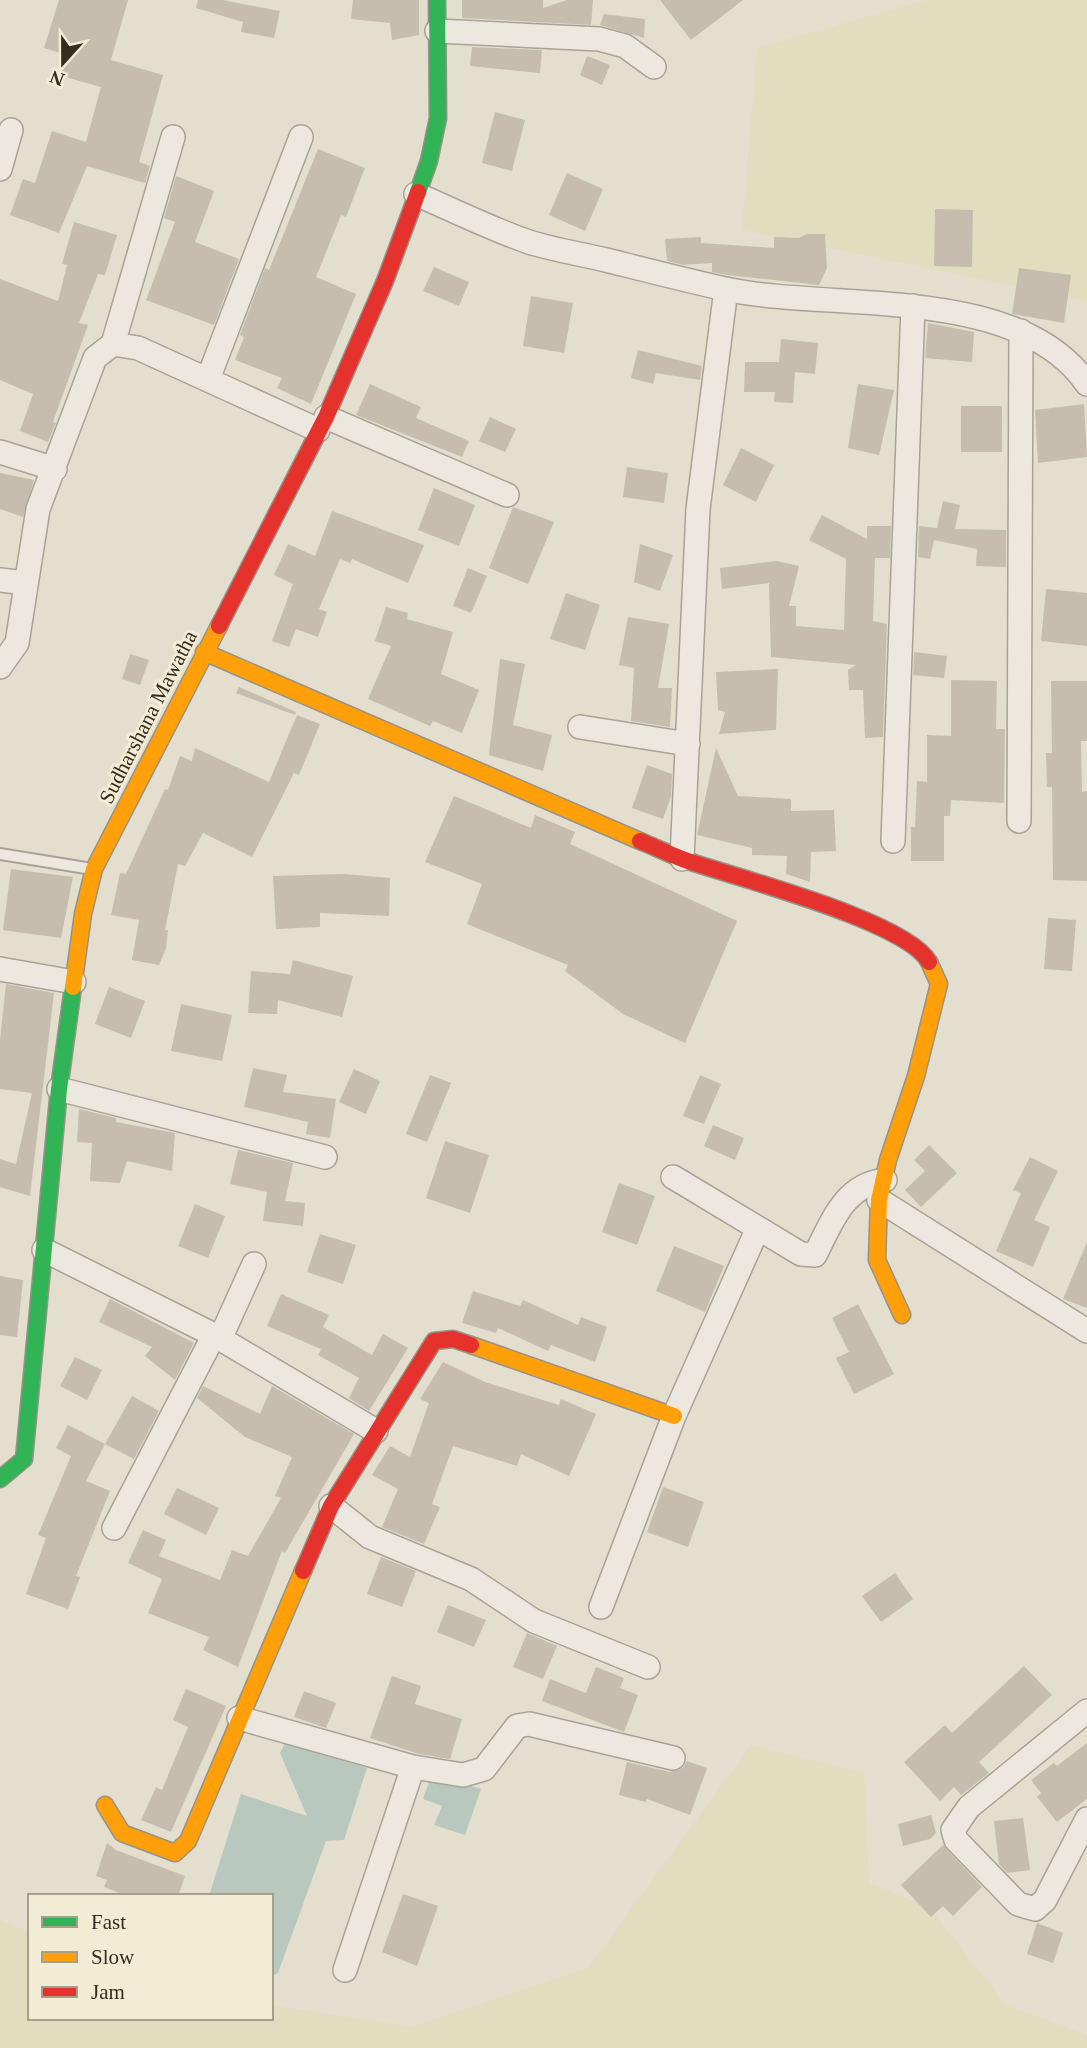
<svg xmlns="http://www.w3.org/2000/svg" width="1087" height="2048" font-family="'Times New Roman',serif">
<style>
.farmland{fill:#e1ddbf}
.water{fill:#b9c8bf}
.building{fill:#c6bdaf}
.lines{fill:none;stroke-linecap:round;stroke-linejoin:round}
.lane-casing{stroke:#a8a397;stroke-width:14}
.street-casing{stroke:#a8a397;stroke-width:26}
.fast-casing{stroke:#989287;stroke-width:19}
.slow-casing{stroke:#989287;stroke-width:19}
.jam-casing{stroke:#989287;stroke-width:19}
.lane{stroke:#ece8df;stroke-width:10}
.street{stroke:#ece8df;stroke-width:23}
.fast{stroke:#30b455;stroke-width:16}
.slow{stroke:#ff9f0a;stroke-width:16}
.jam{stroke:#e5322d;stroke-width:16}
.labels{text-anchor:middle;stroke-width:6;stroke-linejoin:round;paint-order:stroke}
.street-label{font-size:21px;fill:#362c1f;stroke:#f3ecd5}
</style>
<rect width="100%" height="100%" fill="#e3dece"/>
<path class="farmland" d="M927,0H1087V301L742,230L757,48Z
M751,1745L864,1773L869,1883L929,1907L1006,2005L1087,2035V2048H0V1920L30,1932V2018H271V2005L412,2027L588,1968Z"/>
<path class="water" d="M285,1743L367,1768L344,1840L326,1841L278,1973L271,1977V1896H209L241,1794L307,1816L280,1753Z
M432,1773L481,1789L465,1835L434,1825L442,1806L423,1799Z"/>
<path class="building" d="M59,0H128L111,60L163,75L139,162L150,166L145,183L87,166L59,233L10,215L23,179L35,183L52,131L86,142L101,87L58,75L63,54L44,48Z
M198,0H222L280,11L274,38L241,32L243,22L196,8Z
M353,0H419V35L392,40L390,23L351,19Z
M462,0H543V8L567,0H593L591,25L462,18Z
M660,0H743L691,40Z
M604,14L645,19L644,38L600,25Z
M472,47L542,50L540,73L470,66Z
M587,56L610,65L602,85L580,75Z
M495,112L525,120L512,171L482,163Z
M318,149L365,168L346,217L341,215L316,277L356,294L311,404L277,388L282,378L235,360L244,337L240,335L265,268L269,270Z
M567,173L603,189L585,231L549,215Z
M176,176L214,191L195,242L239,259L214,325L146,300L175,222L164,218Z
M935,209L973,210L972,267L934,266Z
M74,222L117,235L105,275L98,274L79,323L88,325L53,422L56,423L48,442L20,431L33,394L0,380V279L58,301L67,265L62,264Z
M807,234H825L827,268L819,285L727,275L712,272V263L683,265L667,261L665,239L701,237V243L774,248V237L799,238Z
M434,267L469,282L459,306L423,291Z
M1019,268L1071,275L1064,323L1012,314Z
M531,296L573,303L564,353L523,346Z
M928,323L974,332L972,362L925,358Z
M781,339L818,343L815,374L795,372L793,403L774,402L775,392H744L745,362H779Z
M638,350L702,366L700,380L656,373L653,384L631,378Z
M370,384L421,407L416,418L469,441L462,457L356,415Z
M858,384L894,390L879,455L848,448Z
M1084,404L1087,457L1038,463L1035,410Z
M961,406H1002V452H961Z
M490,417L516,429L505,452L479,441Z
M741,448L774,465L756,502L723,485Z
M627,467L668,473L664,503L623,497Z
M0,473L34,480L23,517L0,509Z
M434,488L475,505L459,546L418,530Z
M943,501L960,505L955,529L1006,530V567L976,566L977,549L934,540L930,559L918,557L919,526L937,528Z
M513,507L554,522L528,584L489,568Z
M332,511L424,545L408,583L352,559L350,563L340,559L319,609L327,612L318,637L296,629L289,647L272,641L293,584L274,575L288,544L315,556Z
M822,515L867,539V526H891L890,558H875L873,621L887,624L883,737L865,738L863,690H849L848,670L856,665L771,657L769,583L722,589L720,568L776,561L799,566L789,606H796V626L844,630L846,559L809,540Z
M640,544L673,555L660,591L634,582Z
M468,568L487,576L471,613L453,606Z
M1046,589L1087,593V646L1041,641Z
M566,593L600,605L585,650L550,639Z
M386,607L408,613L407,619L453,632L441,674L479,690L462,733L433,721L430,726L368,699L391,646L375,641Z
M628,617L669,624L658,688H672L670,727L631,721L634,668L619,665Z
M914,652L947,656L944,678L913,675Z
M130,654L149,660L140,685L122,679Z
M500,659L525,664L513,725L552,735L543,771L489,755Z
M778,669L776,730L719,734L725,712L718,710L716,672Z
M951,680L997,681L996,729H1005L1004,803L951,800L950,816H944V861H911V827H915L917,781L927,782V735L951,736Z
M1051,681H1087V741H1081L1082,792L1087,791V881L1053,880L1052,787H1047L1046,753H1052Z
M239,687L296,712L295,715L236,693Z
M297,715L320,724L299,775L294,773L252,857L203,833L185,866L178,864L165,930H168L166,948L159,965L132,960L139,920L111,915L120,873L126,874L165,789L168,790L180,756L192,761L195,748L269,782Z
M716,748L738,796L791,799V811L834,810L836,851L811,852L810,882L786,874L787,856L752,855V848L697,835Z
M647,765L672,774L671,797L663,819L632,808Z
M454,796L531,828L535,815L575,832L570,844L737,921L685,1043L623,1014L565,971L568,965L467,924L482,884L425,862Z
M11,869L73,877L61,938L3,930Z
M344,874L390,878L389,916L320,913V927L276,929L273,876Z
M1048,918L1076,920L1072,971L1044,969Z
M293,960L353,976L342,1017L278,1000L277,1014L248,1013L251,971L290,974Z
M6,984L54,993L30,1196L0,1187V1159L16,1164L32,1093L0,1089V1040Z
M109,987L145,1001L131,1038L95,1024Z
M181,1004L232,1015L222,1061L171,1051Z
M253,1068L287,1075L283,1092L336,1099L330,1138L306,1134L308,1122L244,1107Z
M354,1069L380,1081L366,1114L339,1102Z
M430,1075L451,1083L427,1142L406,1134Z
M700,1075L721,1084L704,1124L683,1116Z
M79,1109L116,1118V1122L175,1133L172,1171L127,1161L120,1183L90,1181L92,1143L77,1142Z
M713,1125L744,1138L735,1160L704,1146Z
M445,1141L489,1155L470,1213L426,1198Z
M929,1145L957,1173L921,1207L905,1190L925,1171L914,1160Z
M238,1150L293,1163L285,1201L305,1203L303,1226L263,1221L267,1192L230,1184Z
M1030,1157L1058,1171L1034,1220L1050,1227L1033,1267L996,1251L1021,1193L1013,1190Z
M619,1183L655,1196L637,1245L602,1232Z
M195,1204L225,1216L208,1258L178,1246Z
M320,1234L356,1245L343,1284L307,1272Z
M1087,1242V1308L1063,1299Z
M674,1246L724,1266L705,1312L656,1291Z
M0,1276L23,1280L17,1337L0,1335Z
M473,1291L520,1306L523,1300L578,1325L581,1317L607,1327L595,1362L551,1345L548,1351L498,1328L496,1333L462,1323Z
M281,1294L329,1315L323,1327L372,1355L383,1334L408,1348L369,1411L349,1398L359,1378L318,1355L321,1349L267,1326Z
M110,1299L194,1343L175,1380L145,1356L152,1347L99,1322Z
M858,1304L894,1374L854,1394L836,1358L849,1352L832,1318Z
M75,1357L102,1370L87,1400L60,1386Z
M443,1362L485,1382L559,1405L561,1399L596,1414L569,1476L521,1454L517,1466L453,1446L432,1504L440,1507L424,1544L382,1527L398,1489L372,1475L390,1446L410,1457L429,1403L420,1399Z
M203,1386L260,1414L272,1386L354,1434L285,1553L282,1551L238,1667L203,1650L209,1637L148,1613L162,1579L128,1563L143,1530L166,1540L159,1556L220,1580L232,1550L248,1556L281,1498L275,1496L292,1457L245,1437L197,1398Z
M132,1396L159,1411L134,1459L105,1444Z
M68,1425L105,1444L86,1481L110,1491L76,1576L80,1577L68,1609L26,1594L46,1538L38,1535L71,1456L56,1448Z
M663,1487L704,1502L688,1547L647,1532Z
M177,1488L219,1508L206,1535L164,1514Z
M381,1557L416,1571L402,1607L367,1594Z
M895,1573L913,1599L881,1622L862,1596Z
M448,1605L486,1620L474,1647L437,1632Z
M527,1633L557,1646L543,1679L513,1667Z
M1024,1666L1052,1695L979,1762L989,1773L961,1795L954,1787L940,1801L904,1762L945,1725L952,1733Z
M596,1667L624,1678L620,1688L638,1695L624,1732L542,1701L550,1679L586,1693Z
M392,1676L421,1686L415,1704L462,1719L450,1759L419,1754L370,1738Z
M186,1689L226,1706L171,1832L141,1820L156,1787L162,1790L188,1727L173,1720Z
M304,1691L336,1703L326,1728L294,1717Z
M1087,1743V1799L1057,1822L1037,1797L1041,1793L1031,1780L1054,1763L1057,1766Z
M687,1761L707,1768L690,1815L647,1799L646,1802L619,1795L627,1762L670,1772L683,1768Z
M931,1815L936,1833L930,1839L903,1846L898,1824Z
M1023,1818L1030,1870L1007,1873L999,1864L994,1821Z
M107,1843L116,1850L185,1876L178,1896H127L104,1887L107,1880L96,1876Z
M943,1845L982,1887L953,1916L943,1906L931,1917L901,1885Z
M403,1894L438,1906L417,1966L382,1952Z
M1037,1923L1063,1933L1053,1963L1027,1954Z"/>
<g class="lines">
<defs>
<path id="lane" d="M0,854L92,869"/>
<path id="street" d="M437,31L599,39L625,46L654,67
M0,169L11,130
M416,194C453,210 491,229 529,242C554,250 581,254 606,260C646,270 685,280 725,289C833,312 1017,283 1087,384
M113,344L138,348L318,430
M208,379L301,137
M326,417L507,495
M0,452L55,469
M0,580L25,583
M0,667L17,643L38,509L95,358L113,344L173,137
M580,727L688,744
M1019,821L1021,331
M893,841L913,306
M682,859L698,509L726,289
M0,969L74,982
M59,1089L325,1157
M673,1177L801,1254L815,1255C832,1222 844,1185 885,1180
M879,1200L1087,1331
M44,1250L214,1335L376,1431
M220,1339L254,1264
M331,1506L370,1537L471,1579L534,1621L648,1667
M114,1528L214,1335
M601,1607L674,1416L758,1228
M1087,1711L969,1807L953,1830L956,1840L1018,1904L1035,1909L1045,1900L1087,1819
M239,1718L413,1767L463,1775L484,1769L517,1726L529,1724L673,1758
M345,1970L413,1767"/>
<path id="fast" d="M418,192L429,161L438,118L437,0
M0,1479L24,1459L59,1089L73,987"/>
<path id="slow" d="M204,652L640,841
M73,987L83,914L94,869L219,626
M902,1315L877,1260L879,1200L888,1160L916,1076L939,984L929,962
M471,1345L674,1416
M105,1805L122,1833L175,1853L188,1841L303,1571"/>
<path id="jam" d="M219,626L326,417L385,281L418,192
M640,841C655,847 669,854 685,860C734,877 907,921 929,962
M303,1571L331,1506L434,1341L453,1339L471,1345"/>
</defs>
<use href="#lane" class="lane-casing"/>
<use href="#street" class="street-casing"/>
<use href="#fast" class="fast-casing"/>
<use href="#slow" class="slow-casing"/>
<use href="#jam" class="jam-casing"/>
<use href="#lane" class="lane"/>
<use href="#street" class="street"/>
<use href="#fast" class="fast"/>
<use href="#slow" class="slow"/>
<use href="#jam" class="jam"/>
</g>
<g class="labels">
<g class="street-label">
<text transform="translate(148 717) rotate(-63)" y="7">Sudharshana Mawatha</text>
</g>
</g>
<rect x="28" y="1894" width="245" height="126" fill="#f3ecd5" stroke="#a79f8c" stroke-width="2"/>
<rect x="42" y="1917" width="35" height="10" fill="#30b455" stroke="#a79f8c" stroke-width="2"/>
<text x="91" y="1929" font-size="21" fill="#362c1f">Fast</text>
<rect x="42" y="1952" width="35" height="10" fill="#ff9f0a" stroke="#a79f8c" stroke-width="2"/>
<text x="91" y="1964" font-size="21" fill="#362c1f">Slow</text>
<rect x="42" y="1987" width="35" height="10" fill="#e5322d" stroke="#a79f8c" stroke-width="2"/>
<text x="91" y="1999" font-size="21" fill="#362c1f">Jam</text>
<g transform="translate(63 63) rotate(201)" stroke="#f3ecd5" stroke-width="5" paint-order="stroke">
<path d="M0-5L12 26L0 18L-12 26Z" fill="#362c1f"/>
<text y="-10" font-size="19" font-weight="bold" text-anchor="middle" fill="#362c1f">N</text>
</g>
</svg>
